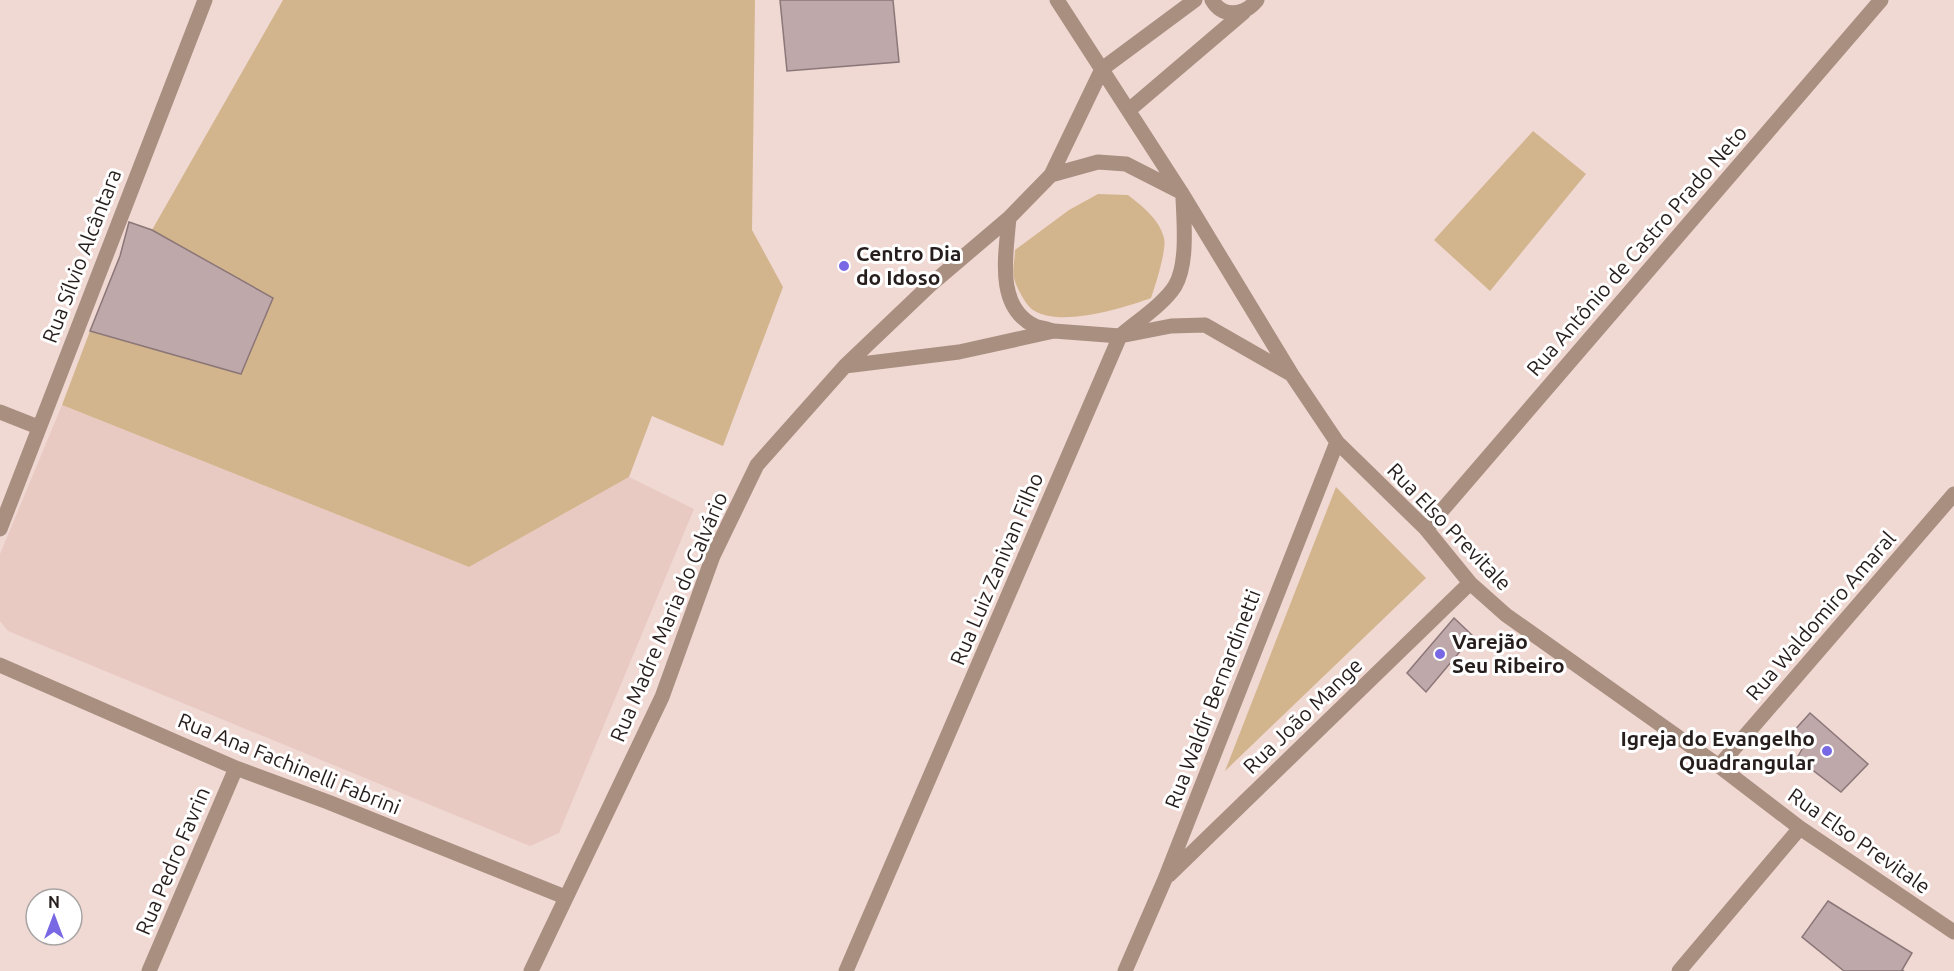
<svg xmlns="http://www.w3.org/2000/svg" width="1954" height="971" font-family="Ubuntu,sans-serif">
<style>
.built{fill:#e9cac3}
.green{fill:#d3b58d}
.building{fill:#bfa8aa;stroke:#8b7678;stroke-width:1.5}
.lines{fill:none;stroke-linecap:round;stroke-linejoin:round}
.street{stroke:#a98f80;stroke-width:15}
.poi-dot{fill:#7868e4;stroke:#fff;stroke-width:2}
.labels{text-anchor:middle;stroke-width:6;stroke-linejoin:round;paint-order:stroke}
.street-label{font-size:21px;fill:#261e1c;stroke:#fff}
.poi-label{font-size:21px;font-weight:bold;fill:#261e1c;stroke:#fff;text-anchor:start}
</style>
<rect width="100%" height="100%" fill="#f0d8d3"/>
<path class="built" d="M62,405L469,567L629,477L694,509L559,833L530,846L8,631L0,621V554Z"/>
<path class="green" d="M283,0H755L752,230L783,287L723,446L652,416L629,477L469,567L62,405L90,331L241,374L152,230Z
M1533,131L1586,174L1490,291L1434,240Z
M1098,194L1128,195C1141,205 1160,220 1164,238C1167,250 1155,286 1151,298C1124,308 1059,328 1033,310C1026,305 1016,287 1014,278C1012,270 1015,259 1015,250L1069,210Z
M1336,487L1426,578L1225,771Z"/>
<path class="building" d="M780,0H893L899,62L787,71Z
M129,222L152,230L273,298L241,374L90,331L120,256Z
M1454,618L1473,636L1426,692L1407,673Z
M1810,713L1868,764L1841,792L1797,758L1805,744L1792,733Z
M1828,901L1912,953L1902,970L1904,971H1844L1802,937Z"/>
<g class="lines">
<path class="street" d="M1057,0L1181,192L1292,375L1337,442L1426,529L1470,583L1506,615L1719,766L1800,828L1954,932
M1212,0C1223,19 1245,15 1257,0
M1129,110L1244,12
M1051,175L1102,69L1195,0
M1009,218C1006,254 995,307 1035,326C1041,328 1048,329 1053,331
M845,366L959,352L1054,331L1120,336L1171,326L1205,325L1289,373
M0,412L38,427
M0,529L205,0
M1426,529L1881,0
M0,665L236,768L328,802L565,897
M1719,766L1954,494
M1169,875L1470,583
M149,971L236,768
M531,971L662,697L713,556L757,465L845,366L929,286L1009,218L1051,175L1098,162L1126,164L1181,192
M846,971L1120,336C1136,322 1164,304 1175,286C1188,264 1184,223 1183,198
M1125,971L1165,879L1337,442
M1679,971L1800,828"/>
</g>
<g class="poi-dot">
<circle cx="844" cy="266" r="6"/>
<circle cx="1440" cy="654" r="6"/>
<circle cx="1827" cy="751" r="6"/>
</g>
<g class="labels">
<g class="street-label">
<text transform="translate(1637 251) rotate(-49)" y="7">Rua Antônio de Castro Prado Neto</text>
<text transform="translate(82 256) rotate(-69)" y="7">Rua Sílvio Alcântara</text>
<text transform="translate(1449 527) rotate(46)" y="7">Rua Elso Previtale</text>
<text transform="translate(997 569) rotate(-67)" y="7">Rua Luiz Zanivan Filho</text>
<text transform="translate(1821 616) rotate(-49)" y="7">Rua Waldomiro Amaral</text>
<text transform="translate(669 617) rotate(-67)" y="7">Rua Madre Maria do Calvário</text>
<text transform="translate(1213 699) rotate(-69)" y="7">Rua Waldir Bernardinetti</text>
<text transform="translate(1303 716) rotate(-44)" y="7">Rua João Mange</text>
<text transform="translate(289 764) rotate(22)" y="7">Rua Ana Fachinelli Fabrini</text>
<text transform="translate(1859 841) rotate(35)" y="7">Rua Elso Previtale</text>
<text transform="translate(173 861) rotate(-67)" y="7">Rua Pedro Favrin</text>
</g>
<g class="poi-label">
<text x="856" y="261">Centro Dia<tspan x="856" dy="24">do Idoso</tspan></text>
<text x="1452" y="649">Varejão<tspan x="1452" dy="24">Seu Ribeiro</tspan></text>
<text x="1815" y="746" text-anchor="end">Igreja do Evangelho<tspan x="1815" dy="24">Quadrangular</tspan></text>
</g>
</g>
<g transform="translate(54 917)"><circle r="28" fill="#ffffff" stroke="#a8a5a4" stroke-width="1.5"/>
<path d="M0-4.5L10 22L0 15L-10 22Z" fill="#7868e4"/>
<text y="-9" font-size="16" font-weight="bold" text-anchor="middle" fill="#261e1c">N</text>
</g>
</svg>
